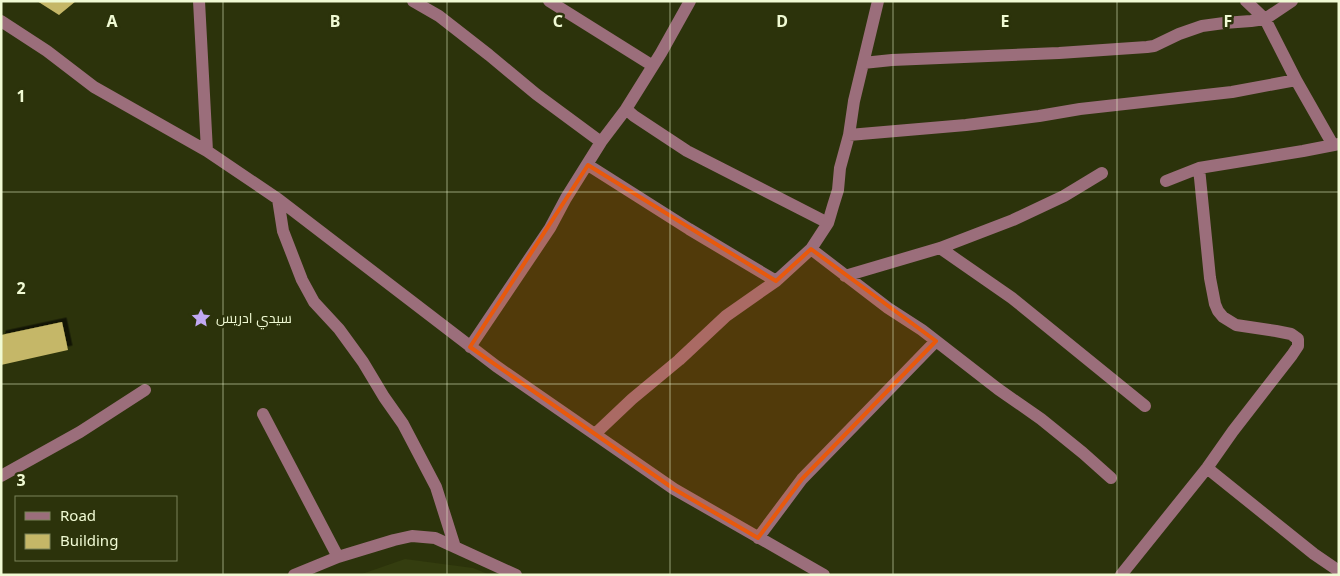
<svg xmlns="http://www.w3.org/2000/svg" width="1340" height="576" font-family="'Noto Sans',Cairo,sans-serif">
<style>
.built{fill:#343d0f}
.building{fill:#c5b767;filter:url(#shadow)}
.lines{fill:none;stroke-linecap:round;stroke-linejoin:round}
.minor{stroke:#9b6e7b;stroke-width:12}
.marked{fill:#e8590c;fill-opacity:0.2;stroke:#e8590c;stroke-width:4;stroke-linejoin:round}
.grid{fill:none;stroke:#f0fad4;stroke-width:1;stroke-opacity:0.55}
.labels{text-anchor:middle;stroke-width:5;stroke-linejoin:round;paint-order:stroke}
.poi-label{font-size:14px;fill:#f0fad4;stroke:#2c330b;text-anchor:start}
.grid-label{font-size:16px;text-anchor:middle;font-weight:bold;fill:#f0fad4;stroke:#2c330b;stroke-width:5;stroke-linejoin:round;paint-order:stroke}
</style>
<defs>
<filter id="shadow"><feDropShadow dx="4.5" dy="-4.5" stdDeviation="0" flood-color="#0009"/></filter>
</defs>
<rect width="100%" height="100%" fill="#2c330b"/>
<path class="built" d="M405,559L473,568L490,575H359Z"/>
<path class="building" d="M37,1H76L59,15Z
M62,322L68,350L1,365V335Z"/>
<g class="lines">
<path class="minor" d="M199,1L207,151
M413,1L439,16L489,55L536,94L601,142
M549,1L653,66
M1246,1L1265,19L1296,80L1333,145
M1,21L47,51L94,87L207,151L278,199L496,366L674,489L824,575
M863,63L892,60L1059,53L1147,47L1154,46L1179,34L1202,26L1224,23L1251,21L1265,19L1292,1
M626,109L634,116L687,151L828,223
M849,135L966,125L1039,116L1080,109L1232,92L1296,80
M588,165L689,229L776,281
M1166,181L1199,168L1303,151L1339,144
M278,199L283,231L302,280L314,302L339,329L363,362L384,397L403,424L436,487L455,547
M940,248L1012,298L1145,406
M811,249L888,308L922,330L998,389L1041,419L1083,453L1111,478
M845,276L940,248L1013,220L1064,196L1102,173
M470,347L550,228L566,198L601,142L626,109L661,53L690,1
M263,414L338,557
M595,434L632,399L679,360L726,316L776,281L811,249L828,223L833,206L838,190L840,168L849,135L854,101L878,1
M1207,468L1314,554L1339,571
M1,476L80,432L145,390
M758,538L802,479L936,341
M294,575L338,557L394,540L412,536L435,538L516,575
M1121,575L1207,468L1233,431L1292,355L1298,346V339L1291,334L1276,331L1236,325L1223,317L1218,311L1215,304L1210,278L1199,168"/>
</g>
<path class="marked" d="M588,165L776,281L811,249L936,341L802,479L758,538L674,489L470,347Z"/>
<path class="grid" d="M223,1V575M447,1V575M670,1V575M893,1V575M1117,1V575M1,192H1339M1,384H1339"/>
<defs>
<symbol id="sight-bare" viewBox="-9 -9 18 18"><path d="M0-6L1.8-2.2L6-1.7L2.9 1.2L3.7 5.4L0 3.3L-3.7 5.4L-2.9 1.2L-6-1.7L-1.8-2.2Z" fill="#c1a8f3" stroke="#2c330b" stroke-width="2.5" paint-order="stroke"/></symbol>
</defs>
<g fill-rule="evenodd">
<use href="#sight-bare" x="187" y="304" width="28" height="28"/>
</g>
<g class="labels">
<g class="poi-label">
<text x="216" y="323">سيدي ادريس</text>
</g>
</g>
<g class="grid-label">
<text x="112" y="27">A</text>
<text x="335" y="27">B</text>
<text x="558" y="27">C</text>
<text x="782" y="27">D</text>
<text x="1005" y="27">E</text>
<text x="1228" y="27">F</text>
<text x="21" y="102">1</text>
<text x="21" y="294">2</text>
<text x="21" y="486">3</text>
</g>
<rect width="1340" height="576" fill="none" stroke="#f0fad4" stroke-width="5"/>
<rect x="15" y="496" width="162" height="65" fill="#2c330b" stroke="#7a835b"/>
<rect x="25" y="512" width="25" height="8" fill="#9b6e7b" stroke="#7a835b"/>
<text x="60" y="521" font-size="15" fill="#f0fad4">Road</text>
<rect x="25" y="534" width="25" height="15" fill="#c5b767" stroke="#7a835b"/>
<text x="60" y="546" font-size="15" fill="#f0fad4">Building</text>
</svg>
